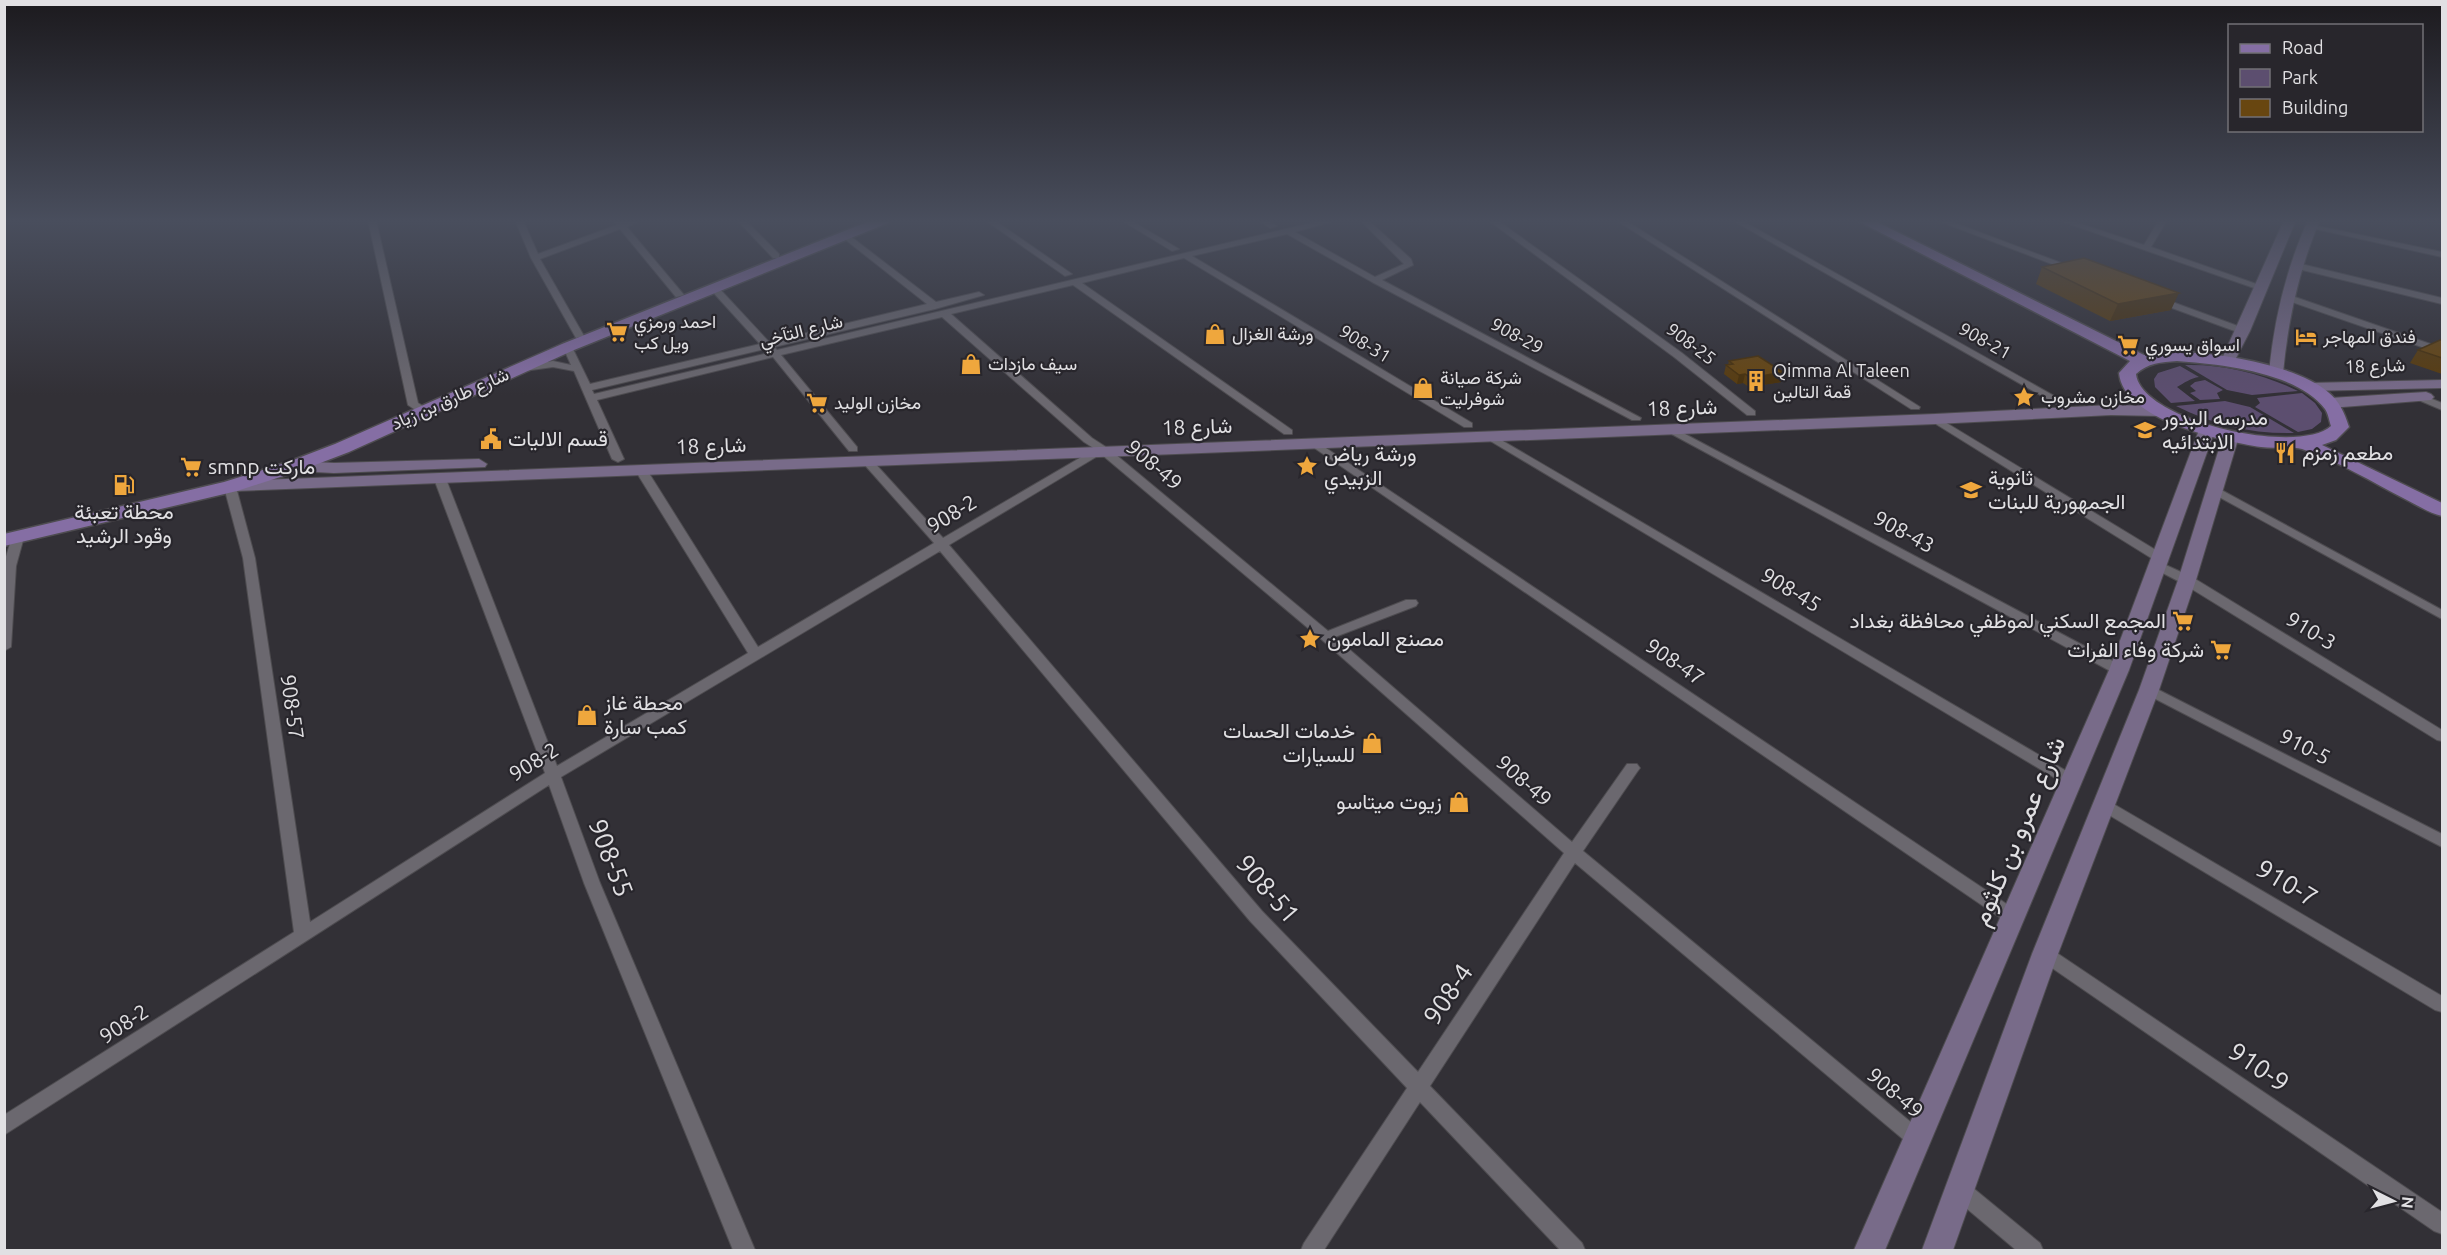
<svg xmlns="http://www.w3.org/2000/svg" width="2447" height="1255" font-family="Ubuntu,Vazirmatn,sans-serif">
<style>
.green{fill:#5c4e6f}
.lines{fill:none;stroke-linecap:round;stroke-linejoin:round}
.street-casing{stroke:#4e4c50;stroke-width:2}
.secondary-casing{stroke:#4e4c50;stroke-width:2}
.primary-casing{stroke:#4e4c50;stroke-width:3}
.street{fill:#6b686f;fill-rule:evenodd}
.secondary{fill:#786b89;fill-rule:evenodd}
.primary{fill:#856ea4;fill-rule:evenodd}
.wall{fill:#593c0e}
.shaded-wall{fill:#49310b}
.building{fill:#684610;stroke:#49310b;stroke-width:1.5}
.labels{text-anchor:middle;stroke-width:4.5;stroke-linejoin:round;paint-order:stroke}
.far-poi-label{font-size:18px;fill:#e1e0e3;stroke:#28262c;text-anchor:start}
.far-street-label{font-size:18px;fill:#e1e0e3;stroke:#28262c}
.street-label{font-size:21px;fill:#e1e0e3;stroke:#28262c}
.poi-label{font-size:21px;fill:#e1e0e3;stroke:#28262c;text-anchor:start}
.near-street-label{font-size:26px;fill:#e1e0e3;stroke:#28262c}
</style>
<rect width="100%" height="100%" fill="#323036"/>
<path class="green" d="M2185,365C2225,364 2263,374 2298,391L2252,395L2227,390Z
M2180,366L2199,377C2191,378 2184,383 2177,387L2195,401L2171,403L2155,387L2154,379L2158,373Z
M2205,380L2223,390L2217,393L2220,399L2200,400L2190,393L2196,391L2190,386L2195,382Z
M2302,393L2315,403L2322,413L2321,422L2312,429L2298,432L2255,407L2260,403L2257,398Z
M2225,401L2250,407L2294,433C2252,434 2213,425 2176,406Z"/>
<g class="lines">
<defs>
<path id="street" d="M368,220H376L418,403L428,409V413H420L408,405Z
M515,220H523L538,254L617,225L613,220H621L623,222L641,220L627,227L684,295L676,297L620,229L540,259L584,336L576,338L531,258Z
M737,220H745L779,254V258H773Z
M985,220H994L1072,274L1065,276Z
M1121,220H1130L1179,249L1172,251Z
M1258,220H1267L1277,226L1270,228Z
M1324,220H1337L1295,232L1375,277L1404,264L1360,220H1368L1411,259L1413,265L1382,280L1641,418L1640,420H1632L1372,282L1287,234L1192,256L1472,423V427H1464L1184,258L1082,283L1292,430V434H1284L1073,285L951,314L1092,438L1109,449L1328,631L1406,600H1416L1418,603L1416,606L1335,637L1572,842L1627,764H1637L1640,768L1637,772L1583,851L1924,1133L1927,1139L1924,1145L1917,1148L1910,1145L1575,863L1430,1086L1582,1243L1585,1250H1560L1420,1102L1324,1250H1301L1304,1243L1407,1088L1250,921L940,551L561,777L600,883L755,1250H733L584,883L549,785L4,1135V1115L294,932L243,558L224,487L226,485H234L236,487L255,558L310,922L545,773L434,479L436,477L440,476L446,479L557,766L748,653L635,470L637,468L641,467L647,470L758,647L934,543L863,463V459H871L943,538L1095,449L1084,442L942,317L781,355L857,447V451H849L773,357L597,400L624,459L618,462L612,459L574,371L553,367L524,371L520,370V366L553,361L571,365L563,347L571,345L590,384L760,344L711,290V286H717L769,342L927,304L842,237L841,235L845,232L936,302L979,292L984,295L935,309L774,347L777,350ZM765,349L768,353L594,394L592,390ZM1101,454L1321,639L1564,853L1418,1072L1262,911L949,545Z
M1488,220H1497L1682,353L1755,411V415H1747L1674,357Z
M1616,220H1625L1920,407L1919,409H1911Z
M1732,220H1741L2065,402L2064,404H2056Z
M1936,220H1947L2080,270L2073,272Z
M2058,220H2069L2144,245L2159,220H2167L2151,247L2265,287L2257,289Z
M2308,224L2442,252V257L2311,228H2308Z
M2297,263L2442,298V304L2294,268L2293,266Z
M2156,296L2246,329L2248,331L2240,333L2153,301L2151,299Z
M2286,296H2292L2442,348V354L2286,300Z
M2420,394L2442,403V410L2416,399V395Z
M1935,416L2164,555L2166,558L2160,562L2156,561L1931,421V417Z
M1670,426L2124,667L2126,670L2119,674L2114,673L1666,431L1665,429Z
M1491,434L2075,776L2078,780L2075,784H2065L1487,439V435Z
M1314,440L2017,911L2020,916L2017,921L2011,923L2005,921L1310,445V441Z
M2214,486L2442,610V619L2210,492L2208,490L2210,488Z
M18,533L24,537L16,566L11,647L4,651V563L12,537Z
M2157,561L2192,577L2442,730V741L2437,740L2182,583L2153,568L2151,565Z
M2149,685L2442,834V847L2144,693L2142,690Z
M2105,799L2442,996V1012L2435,1010L2099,809L2097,805L2099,801Z
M2045,947L2051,949L2442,1212V1234L2434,1231L2039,959L2036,954L2039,949Z
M1960,1180L1967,1183L2040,1243L2043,1250H2016L1953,1197L1950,1190L1953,1183Z"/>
<path id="secondary" d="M2284,220H2296L2250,331L2233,364H2223L2221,361Z
M2308,220H2320C2299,269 2288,320 2283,373L2276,377L2269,373C2274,320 2286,269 2308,220Z
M2442,380V388L2308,391L2301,387L2308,383Z
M2426,392L2431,394L2434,397L2431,400L2330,408L2322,403L2330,398Z
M2111,405L2160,406L2168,411L2160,416L2111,415L1935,424L235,491L227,486L235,481L1935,414Z
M2207,425L2215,430L2129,670L1885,1250H1854L2109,670L2199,430Z
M2231,431L2239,436L2196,580L2159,690L2058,954L1953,1250H1922L2032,954L2139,690L2178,580L2223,436Z
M479,459L487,464L485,467L334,473L295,471L287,466L295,461L334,463Z"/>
<path id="primary" d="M872,220H890L888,223L574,350L349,452L302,470L237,491L4,546V534L224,482L288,462L335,444L562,344Z
M1856,220H1873L2144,355C2187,345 2294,362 2328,392C2340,402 2344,412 2349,427L2336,440L2322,445L2442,503V516C2429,513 2417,505 2405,499C2372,482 2338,461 2302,449C2290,446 2274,449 2261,447C2222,441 2123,420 2119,373L2130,361ZM2177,361C2220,364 2297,372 2325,409C2328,413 2329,420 2331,426C2298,456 2141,421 2136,374C2148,363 2161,362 2177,361Z"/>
</defs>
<use href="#street" class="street-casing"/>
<use href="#secondary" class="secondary-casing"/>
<use href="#primary" class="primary-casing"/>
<use href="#street" class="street"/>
<use href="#secondary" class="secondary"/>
<use href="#primary" class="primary"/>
</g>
<path class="wall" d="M2042,267L2171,310L2110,321L2036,284Z
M2442,340V374L2410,363L2418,350Z
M1729,361L1781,382L1749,387L1743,383L1737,384L1724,374L1726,365H1728Z"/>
<path class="shaded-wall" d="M2179,293L2171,310L2110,321L2118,304Z
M1783,372L1781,382L1749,387L1751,378Z
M1745,374L1743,383L1737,384L1739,375Z"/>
<path class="building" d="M2084,258L2179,293L2118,304L2042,267Z
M2440,340H2442V358L2418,350Z
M1758,356L1783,372L1751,378L1745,374L1739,375L1726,365L1733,364L1729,361Z"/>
<linearGradient id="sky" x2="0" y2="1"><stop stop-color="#1c1a1e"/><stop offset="0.56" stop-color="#494e5d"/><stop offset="1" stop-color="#494e5d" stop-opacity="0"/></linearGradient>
<rect width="2447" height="395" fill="url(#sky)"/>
<defs>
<symbol id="supermarket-bare" viewBox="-9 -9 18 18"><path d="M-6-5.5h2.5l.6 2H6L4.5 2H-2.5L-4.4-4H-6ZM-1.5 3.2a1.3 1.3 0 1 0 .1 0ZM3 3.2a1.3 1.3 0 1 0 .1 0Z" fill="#efa73d" stroke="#28262c" stroke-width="2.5" paint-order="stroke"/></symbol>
<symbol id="shop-bare" viewBox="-9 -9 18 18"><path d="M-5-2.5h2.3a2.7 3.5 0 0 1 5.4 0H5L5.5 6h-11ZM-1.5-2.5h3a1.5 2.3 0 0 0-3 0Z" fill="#efa73d" stroke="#28262c" stroke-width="2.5" paint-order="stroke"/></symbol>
<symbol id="hotel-bare" viewBox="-9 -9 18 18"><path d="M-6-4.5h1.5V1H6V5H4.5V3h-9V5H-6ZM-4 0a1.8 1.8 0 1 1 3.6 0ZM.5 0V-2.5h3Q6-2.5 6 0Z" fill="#efa73d" stroke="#28262c" stroke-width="2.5" paint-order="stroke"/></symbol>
<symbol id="building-bare" viewBox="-9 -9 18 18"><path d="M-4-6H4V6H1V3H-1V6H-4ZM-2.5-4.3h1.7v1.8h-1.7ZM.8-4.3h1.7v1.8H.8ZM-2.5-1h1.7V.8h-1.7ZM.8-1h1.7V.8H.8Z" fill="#efa73d" stroke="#28262c" stroke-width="2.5" paint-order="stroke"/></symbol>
<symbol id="sight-bare" viewBox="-9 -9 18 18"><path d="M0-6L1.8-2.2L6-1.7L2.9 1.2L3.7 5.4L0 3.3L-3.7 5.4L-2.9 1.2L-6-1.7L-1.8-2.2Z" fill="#efa73d" stroke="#28262c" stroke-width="2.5" paint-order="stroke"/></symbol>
<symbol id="school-bare" viewBox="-9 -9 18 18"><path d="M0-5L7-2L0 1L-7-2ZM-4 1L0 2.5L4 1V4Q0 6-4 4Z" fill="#efa73d" stroke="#28262c" stroke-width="2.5" paint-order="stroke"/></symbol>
<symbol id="civic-bare" viewBox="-9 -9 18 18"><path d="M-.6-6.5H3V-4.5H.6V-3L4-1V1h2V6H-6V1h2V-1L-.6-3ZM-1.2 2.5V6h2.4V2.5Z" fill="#efa73d" stroke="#28262c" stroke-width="2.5" paint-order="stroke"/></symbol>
<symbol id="restaurant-bare" viewBox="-9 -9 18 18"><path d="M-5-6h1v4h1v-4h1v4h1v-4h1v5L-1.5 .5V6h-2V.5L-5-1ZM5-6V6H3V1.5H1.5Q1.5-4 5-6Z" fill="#efa73d" stroke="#28262c" stroke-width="2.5" paint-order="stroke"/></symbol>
<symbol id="fuel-bare" viewBox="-9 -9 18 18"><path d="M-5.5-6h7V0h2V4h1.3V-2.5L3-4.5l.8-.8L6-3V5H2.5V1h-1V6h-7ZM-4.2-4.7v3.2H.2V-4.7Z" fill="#efa73d" stroke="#28262c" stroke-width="2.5" paint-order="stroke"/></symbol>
</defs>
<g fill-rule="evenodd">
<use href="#supermarket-bare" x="602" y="317" width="30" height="30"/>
<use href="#shop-bare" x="1200" y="319" width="30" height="30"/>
<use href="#hotel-bare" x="2291" y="322" width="30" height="30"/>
<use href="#supermarket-bare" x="2113" y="330" width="30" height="30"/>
<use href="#shop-bare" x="956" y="349" width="30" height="30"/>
<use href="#building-bare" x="1741" y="366" width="30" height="30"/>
<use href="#shop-bare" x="1408" y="373" width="30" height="30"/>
<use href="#sight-bare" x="2009" y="382" width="30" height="30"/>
<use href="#supermarket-bare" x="802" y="388" width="30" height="30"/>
<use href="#school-bare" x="2130" y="415" width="30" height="30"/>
<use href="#civic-bare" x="476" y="424" width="30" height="30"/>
<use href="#restaurant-bare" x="2270" y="438" width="30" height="30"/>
<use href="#sight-bare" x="1292" y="451" width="30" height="30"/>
<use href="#supermarket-bare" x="176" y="452" width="30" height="30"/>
<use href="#fuel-bare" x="109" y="470" width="30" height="30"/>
<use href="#school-bare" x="1956" y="475" width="30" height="30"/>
<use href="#supermarket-bare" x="2168" y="606" width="30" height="30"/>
<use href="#sight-bare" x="1295" y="624" width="30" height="30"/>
<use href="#supermarket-bare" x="2206" y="635" width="30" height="30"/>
<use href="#shop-bare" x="572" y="700" width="30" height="30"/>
<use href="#shop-bare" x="1357" y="728" width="30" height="30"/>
<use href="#shop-bare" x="1444" y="787" width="30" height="30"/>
</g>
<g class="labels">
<g class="far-poi-label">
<text x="634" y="328">احمد ورمزي<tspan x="634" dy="21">ويل كب</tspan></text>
<text x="1232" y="340">ورشة الغزال</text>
<text x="2323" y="343">فندق المهاجر</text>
<text x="2145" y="351">اسواق يسوري</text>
<text x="988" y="370">سيف مازدات</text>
<text x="1773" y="377">Qimma Al Taleen<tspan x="1773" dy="21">قمة التالين</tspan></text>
<text x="1440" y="384">شركة صيانة<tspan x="1440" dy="21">شوفرليت</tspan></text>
<text x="2041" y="403">مخازن مشروب</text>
<text x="834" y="409">مخازن الوليد</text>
</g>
<g class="far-street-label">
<text transform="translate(801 331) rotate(-14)" y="6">شارع التآخي</text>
<text transform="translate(1517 336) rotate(28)" y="6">908-29</text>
<text transform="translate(1985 341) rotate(29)" y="6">908-21</text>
<text transform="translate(1365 344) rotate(31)" y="6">908-31</text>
<text transform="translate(1691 344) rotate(37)" y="6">908-25</text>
<text transform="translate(2375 366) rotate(-2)" y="6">شارع 18</text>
<text transform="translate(450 399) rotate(-24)" y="6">شارع طارق بن زياد</text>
</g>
<g class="street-label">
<text transform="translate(1682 408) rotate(-2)" y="7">شارع 18</text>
<text transform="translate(1197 427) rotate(-2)" y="7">شارع 18</text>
<text transform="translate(711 446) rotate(-2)" y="7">شارع 18</text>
<text transform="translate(1154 465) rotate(40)" y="7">908-49</text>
<text transform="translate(952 514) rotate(-31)" y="7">908-2</text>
<text transform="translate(1904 532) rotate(28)" y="7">908-43</text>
<text transform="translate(1791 590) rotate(31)" y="7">908-45</text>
<text transform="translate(2311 631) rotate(31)" y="7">910-3</text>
<text transform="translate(1675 662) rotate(34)" y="7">908-47</text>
<text transform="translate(292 707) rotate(82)" y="7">908-57</text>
<text transform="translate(2305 747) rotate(27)" y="7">910-5</text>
<text transform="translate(534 762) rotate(-32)" y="7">908-2</text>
<text transform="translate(1524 781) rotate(41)" y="7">908-49</text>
<text transform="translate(124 1024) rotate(-33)" y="7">908-2</text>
<text transform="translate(1895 1093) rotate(40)" y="7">908-49</text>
</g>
<g class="poi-label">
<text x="2162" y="425">مدرسه البدور<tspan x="2162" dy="24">الابتدائيه</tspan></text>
<text x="508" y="446">قسم الاليات</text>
<text x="2302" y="460">مطعم زمزم</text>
<text x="1324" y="461">ورشة رياض<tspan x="1324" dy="24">الزبيدي</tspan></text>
<text x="208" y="474">smnp ماركت</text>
<text x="1988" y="485">ثانوية<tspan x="1988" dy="24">الجمهورية للبنات</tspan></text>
<text x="124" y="519" text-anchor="middle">محطة تعبئة<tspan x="124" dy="24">وقود الرشيد</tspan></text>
<text x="2166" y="628" text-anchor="end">المجمع السكني لموظفي محافظة بغداد</text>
<text x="1327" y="646">مصنع المامون</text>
<text x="2204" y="657" text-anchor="end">شركة وفاء الفرات</text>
<text x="604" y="710">محطة غاز<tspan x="604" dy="24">كمب سارة</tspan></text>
<text x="1355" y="738" text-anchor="end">خدمات الحسات<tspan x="1355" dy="24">للسيارات</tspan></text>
<text x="1442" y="809" text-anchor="end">زيوت ميتاسو</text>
</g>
<g class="near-street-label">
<text transform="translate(2018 831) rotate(-67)" y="9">شارع عمرو بن كلثوم</text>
<text transform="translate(611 858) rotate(69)" y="9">908-55</text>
<text transform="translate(2287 883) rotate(31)" y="9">910-7</text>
<text transform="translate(1268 889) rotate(49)" y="9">908-51</text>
<text transform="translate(1448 994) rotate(-56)" y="9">908-4</text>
<text transform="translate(2259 1067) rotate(34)" y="9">910-9</text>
</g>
</g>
<rect width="2447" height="1255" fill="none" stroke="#e1e0e3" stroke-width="12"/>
<rect x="2228" y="24" width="195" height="108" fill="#28262c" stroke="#727075" stroke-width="1.5"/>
<rect x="2240" y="44" width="30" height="9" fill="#856ea4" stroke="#727075" stroke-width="1.5"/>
<text x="2282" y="54" font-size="18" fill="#e1e0e3">Road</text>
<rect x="2240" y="69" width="30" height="18" fill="#5c4e6f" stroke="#727075" stroke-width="1.5"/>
<text x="2282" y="84" font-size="18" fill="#e1e0e3">Park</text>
<rect x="2240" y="99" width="30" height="18" fill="#684610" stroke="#727075" stroke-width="1.5"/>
<text x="2282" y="114" font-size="18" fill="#e1e0e3">Building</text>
<g transform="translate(2393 1201) rotate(96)" stroke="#28262c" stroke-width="4.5" paint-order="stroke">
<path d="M0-4.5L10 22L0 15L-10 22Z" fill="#e1e0e3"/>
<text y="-9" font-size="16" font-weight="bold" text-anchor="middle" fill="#e1e0e3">N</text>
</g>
</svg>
